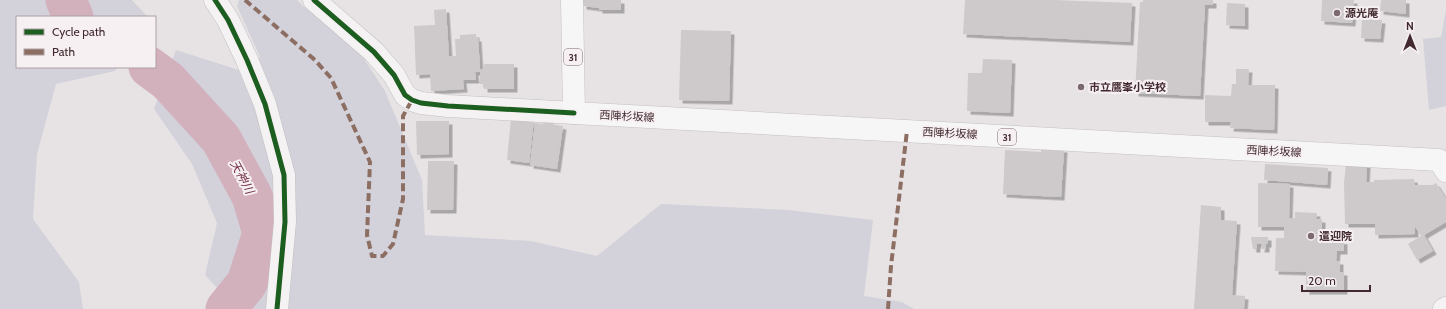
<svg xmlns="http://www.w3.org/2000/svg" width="1446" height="309" font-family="Cabin,'Noto Sans JP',sans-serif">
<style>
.green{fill:#d3d2db}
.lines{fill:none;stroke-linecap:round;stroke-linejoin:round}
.river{stroke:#d2b1bd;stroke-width:41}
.building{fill:#cec9cb;filter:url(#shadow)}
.minor-casing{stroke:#c3bfc0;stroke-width:23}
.major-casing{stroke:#c5bfc1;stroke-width:23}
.minor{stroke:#f4f2f2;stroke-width:22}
.major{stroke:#f7f6f6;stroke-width:22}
.quiet{stroke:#8d6e63;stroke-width:4;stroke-dasharray:8 4;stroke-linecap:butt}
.cycleway-casing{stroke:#f7f0f2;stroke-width:8}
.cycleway{stroke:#1b5e20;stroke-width:5}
.poi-dot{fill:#7b6a6e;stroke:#f7f0f2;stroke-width:1.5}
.labels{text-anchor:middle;stroke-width:4;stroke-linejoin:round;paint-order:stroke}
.shield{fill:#f7f0f2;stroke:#78656a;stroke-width:1}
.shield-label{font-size:10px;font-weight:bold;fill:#41292f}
.poi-label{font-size:11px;font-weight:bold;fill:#41292f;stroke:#f7f0f2;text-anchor:start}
.street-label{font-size:11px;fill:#41292f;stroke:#f7f0f2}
.water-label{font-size:12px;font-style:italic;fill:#753349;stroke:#f7f0f2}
</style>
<defs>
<filter id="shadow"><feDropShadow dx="3.5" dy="3.5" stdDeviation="0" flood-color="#0004"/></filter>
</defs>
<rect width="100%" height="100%" fill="#e7e3e4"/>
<path class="green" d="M0,0H132L148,17H17V67H118L115,71L56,84L37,154L33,219L79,282L83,309H0Z
M239,0H297L304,7L359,51L385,91L422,180L425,235L531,241L597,256L661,204L788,210L873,220L864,296L902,302L914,309H237L205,275L217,223L192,164L154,109L176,50L239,70L260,57L237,6Z
M1446,10V106L1429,110L1423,39L1441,37Z"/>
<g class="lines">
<path class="river" d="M66,0L73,17
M149,67L168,81L221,139L252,196L263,233L247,283L226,309"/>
</g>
<path class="building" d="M583,0H621V10H599V8L583,6Z
M965,0H1055L1132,3L1130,42L963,34Z
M1143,0H1213V5H1205L1200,96L1135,93L1140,2H1143Z
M1322,0H1354L1352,23L1321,21Z
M1381,0H1406V14L1380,11Z
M1227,3L1245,4V26L1226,25Z
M446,9L449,56H456L455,39H460V35L476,34V38H478L480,69H484V64H514V89H484V84H480V72H475L476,80H463L464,89L431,91L430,74L416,75L414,26L435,25L434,10Z
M1362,19L1382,20L1380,39L1361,38Z
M681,30L731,31L729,101L679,100Z
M983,59L1012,60L1010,113L967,111L968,73H982Z
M1236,69H1249L1248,85H1275L1274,130L1230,128L1231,122H1205V95L1231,96L1232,84H1236Z
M511,118L534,120L529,163L507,160Z
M416,121H449V154L417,155Z
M543,121L554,122V125L563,126L557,169L530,165L535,123L543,124Z
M1041,148L1064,149L1061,197L1003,194L1005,150L1041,152Z
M428,161H454L453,210H427Z
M1265,164L1328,168L1327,185L1264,180Z
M1346,164H1367L1366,182H1374V180L1414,179L1415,185H1433L1436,183L1446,199V222L1424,235L1433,251L1417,260L1408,244L1421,236L1415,226V234L1375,235V224H1345L1344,183Z
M1258,183L1290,184L1289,218H1295V212L1317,213L1316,219H1322V232H1332V234H1337V240L1344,241V251H1337L1336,261H1340V272H1344V291H1306V272L1275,271L1276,238H1284V227H1258Z
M1201,205L1221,207V220L1237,221L1232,295L1245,296L1244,309H1194Z
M1251,237H1268V244H1266V249H1261L1262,244H1257V249H1253Z"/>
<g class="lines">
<defs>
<path id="minor" d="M215,0L228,20L247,60L265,104L284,175L285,222L277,309
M314,0L374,52L394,75L405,95L412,100L421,103L448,106L574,113
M1444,309L1446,308"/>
<path id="major" d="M572,0L574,113L1439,160L1446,171"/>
</defs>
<use href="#minor" class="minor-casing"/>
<use href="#major" class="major-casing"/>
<use href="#minor" class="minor"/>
<use href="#major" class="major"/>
<path class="quiet" d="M245,0L315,60L331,78L370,162L367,235L372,256H383L393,244L403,199V116L412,100
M888,309L891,266L907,131"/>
<defs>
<path id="cycleway" d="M215,0L228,20L247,60L265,104L284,175L285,222L277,309
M314,0L374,52L394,75L405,95L412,100L421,103L448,106L574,113"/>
</defs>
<use href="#cycleway" class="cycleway-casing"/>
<use href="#cycleway" class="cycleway"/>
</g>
<g class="poi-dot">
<circle cx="1337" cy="13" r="4"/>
<circle cx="1081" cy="87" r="4"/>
<circle cx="1311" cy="236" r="4"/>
</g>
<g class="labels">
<g class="shield">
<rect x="564" y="49" width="18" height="16" rx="3"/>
<rect x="998" y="129" width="18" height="16" rx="3"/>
</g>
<g class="shield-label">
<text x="573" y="61">31</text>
<text x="1007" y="141">31</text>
</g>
<g class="poi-label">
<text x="1345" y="17">源光庵</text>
<text x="1089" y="91">市立鷹峯小学校</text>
<text x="1319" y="240">遣迎院</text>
</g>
<g class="street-label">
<text transform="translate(627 116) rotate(3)" y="4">西陣杉坂線</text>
<text transform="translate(950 133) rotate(3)" y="4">西陣杉坂線</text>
<text transform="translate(1274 151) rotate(3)" y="4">西陣杉坂線</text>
</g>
<g class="water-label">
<text transform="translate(242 177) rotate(62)" y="4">天神川</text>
</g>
</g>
<rect x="16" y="16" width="140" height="52" fill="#f7f0f2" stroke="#aea0a4"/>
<rect x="24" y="29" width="20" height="6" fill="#1b5e20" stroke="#aea0a4"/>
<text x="52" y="36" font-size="12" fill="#41292f">Cycle path</text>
<rect x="24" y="49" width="20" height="6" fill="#8d6e63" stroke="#aea0a4"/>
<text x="52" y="56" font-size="12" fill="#41292f">Path</text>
<g transform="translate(1410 36)" stroke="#f7f0f2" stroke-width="3" paint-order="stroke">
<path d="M0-3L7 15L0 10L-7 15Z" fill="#41292f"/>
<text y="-6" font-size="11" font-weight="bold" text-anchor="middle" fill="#41292f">N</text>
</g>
<path d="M1302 285v6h68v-6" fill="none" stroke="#41292f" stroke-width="2"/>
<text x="1308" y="285" font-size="12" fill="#41292f" stroke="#f7f0f2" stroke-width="3" paint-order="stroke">20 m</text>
</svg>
